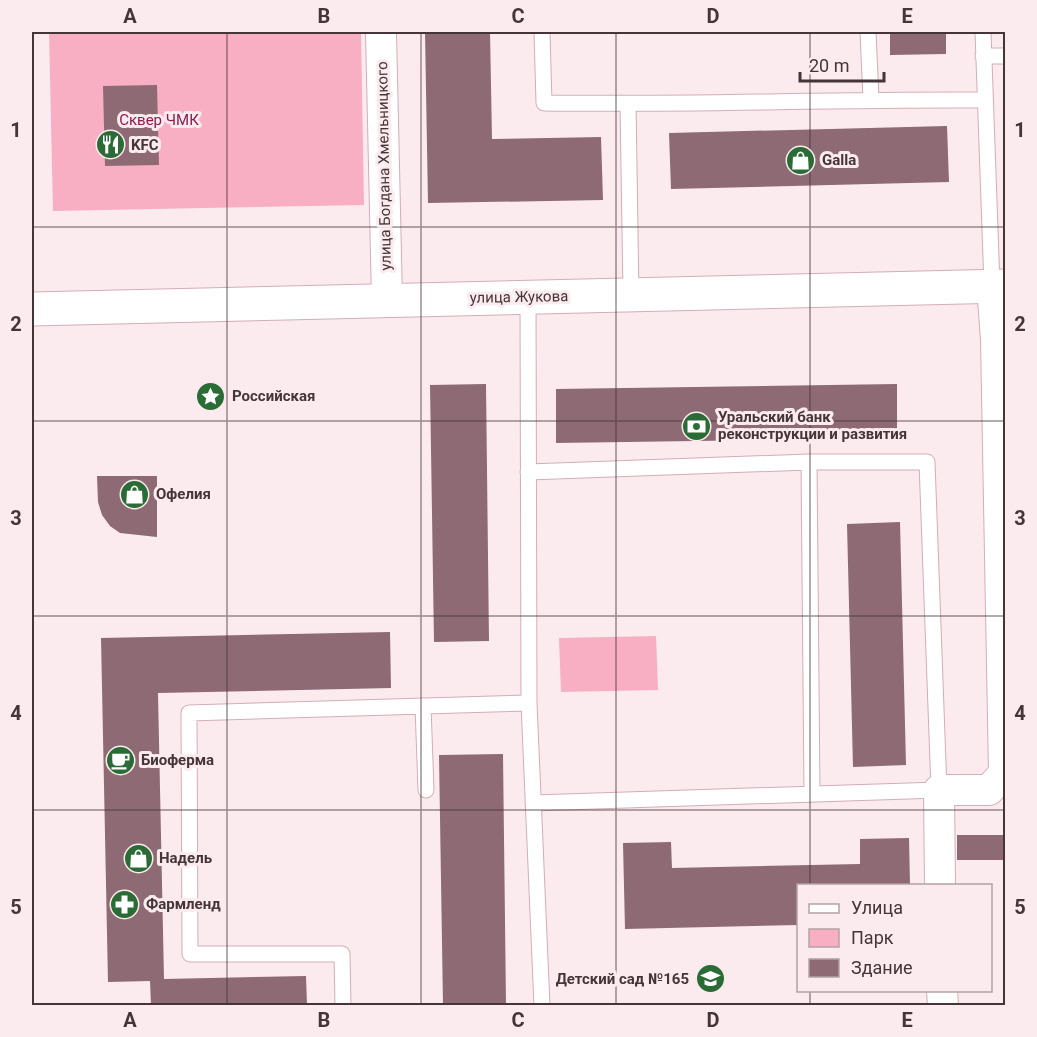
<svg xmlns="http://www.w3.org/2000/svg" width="1037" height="1037" font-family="Roboto,sans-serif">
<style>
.green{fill:#f8aec3}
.building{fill:#8d6a74}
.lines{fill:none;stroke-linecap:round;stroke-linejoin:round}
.service-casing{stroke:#d3adb7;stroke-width:17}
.minor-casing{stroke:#d3adb7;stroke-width:32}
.secondary-casing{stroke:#d3adb7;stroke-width:35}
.service{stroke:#fff;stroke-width:15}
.minor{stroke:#fff;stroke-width:30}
.secondary{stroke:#fff;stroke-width:33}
.grid{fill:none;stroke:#453539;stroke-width:1.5;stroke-opacity:0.55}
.labels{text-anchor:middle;stroke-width:6;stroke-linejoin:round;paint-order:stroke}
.park-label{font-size:15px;fill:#8b1c4c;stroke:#fbebef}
.poi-label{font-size:15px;font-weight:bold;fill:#453539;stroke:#fbebef;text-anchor:start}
.street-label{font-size:15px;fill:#453539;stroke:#fbebef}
.neatline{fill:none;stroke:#453539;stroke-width:2}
.grid-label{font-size:20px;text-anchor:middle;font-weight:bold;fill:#453539}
</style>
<rect width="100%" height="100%" fill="#fbebef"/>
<path class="green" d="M49,32H361L364,205L53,211Z
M656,636L658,690L561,692L559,638Z"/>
<path class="building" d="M425,32H490L492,139L601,137L603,200L428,203Z
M890,32H946V54L890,55Z
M157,85L159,165L105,166L103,86Z
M947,126L949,182L671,189L669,133Z
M486,384L489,641L434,642L430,385Z
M897,384V438L556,443V389Z
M97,476H157V537L120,533L110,526L102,515L98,502Z
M900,522L906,765L853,767L847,524Z
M390,632L391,688L158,693L164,979L306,976L307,1005H151L150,981L108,982L101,638Z
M503,754L506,1005H443L439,755Z
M957,835H1005V860H957Z
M909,838L910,885H798V925L625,929L623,843L671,842L672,868L860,864V839Z"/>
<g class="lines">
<defs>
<path id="service" d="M542,32L544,103C691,105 838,99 985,100
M868,32L871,99
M983,32L992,286
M983,56H1006
M628,104L631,295
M528,297L529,703L542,1006
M809,462L812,794
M528,472L809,462H927L939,790L533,803
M423,706L426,790
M343,1006L342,954H190L189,713L529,703"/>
<path id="minor" d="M381,32L387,300
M940,886L939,790H989L1004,773L996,339L992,286
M942,990L943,1006"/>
<path id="secondary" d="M32,309L1006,286"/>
</defs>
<use href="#service" class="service-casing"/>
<use href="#minor" class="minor-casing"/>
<use href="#secondary" class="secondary-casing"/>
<use href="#service" class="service"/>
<use href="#minor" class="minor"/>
<use href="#secondary" class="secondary"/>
</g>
<path class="grid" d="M227,32V1006M421,32V1006M616,32V1006M810,32V886M32,227H1006M32,421H1006M32,616H1006M32,810H1006M810,990V1006"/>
<defs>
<symbol id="restaurant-disc" viewBox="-11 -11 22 22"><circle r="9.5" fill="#2b6c36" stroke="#fbebef"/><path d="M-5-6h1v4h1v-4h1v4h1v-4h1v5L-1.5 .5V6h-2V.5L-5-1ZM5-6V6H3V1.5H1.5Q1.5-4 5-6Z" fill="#fff"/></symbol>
<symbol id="shop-disc" viewBox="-11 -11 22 22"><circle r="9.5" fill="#2b6c36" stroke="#fbebef"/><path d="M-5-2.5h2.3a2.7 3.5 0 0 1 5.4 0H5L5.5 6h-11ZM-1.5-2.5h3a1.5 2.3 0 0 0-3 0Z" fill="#fff"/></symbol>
<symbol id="sight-disc" viewBox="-11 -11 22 22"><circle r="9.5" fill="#2b6c36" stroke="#fbebef"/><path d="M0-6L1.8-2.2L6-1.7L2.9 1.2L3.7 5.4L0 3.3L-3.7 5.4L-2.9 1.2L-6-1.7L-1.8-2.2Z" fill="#fff"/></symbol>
<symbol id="bank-disc" viewBox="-11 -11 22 22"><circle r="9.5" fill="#2b6c36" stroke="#fbebef"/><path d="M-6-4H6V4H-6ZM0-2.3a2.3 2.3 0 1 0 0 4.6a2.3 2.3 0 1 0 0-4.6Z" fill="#fff"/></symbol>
<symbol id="cafe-disc" viewBox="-11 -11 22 22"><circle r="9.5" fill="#2b6c36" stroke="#fbebef"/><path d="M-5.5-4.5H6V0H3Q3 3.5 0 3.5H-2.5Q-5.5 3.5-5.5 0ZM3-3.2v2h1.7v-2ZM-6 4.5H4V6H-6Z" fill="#fff"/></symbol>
<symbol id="pharmacy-disc" viewBox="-11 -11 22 22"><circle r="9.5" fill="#2b6c36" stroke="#fbebef"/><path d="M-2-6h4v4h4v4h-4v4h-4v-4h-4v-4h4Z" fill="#fff"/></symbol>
<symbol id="school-disc" viewBox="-11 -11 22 22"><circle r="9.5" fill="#2b6c36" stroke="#fbebef"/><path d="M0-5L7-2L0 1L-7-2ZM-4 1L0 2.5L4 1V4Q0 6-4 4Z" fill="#fff"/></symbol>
</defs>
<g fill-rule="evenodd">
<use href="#restaurant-disc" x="94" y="128" width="33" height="33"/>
<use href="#shop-disc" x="784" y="144" width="33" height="33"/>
<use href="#sight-disc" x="194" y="380" width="33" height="33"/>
<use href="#bank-disc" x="680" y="410" width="33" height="33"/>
<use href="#shop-disc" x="118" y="478" width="33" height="33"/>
<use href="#cafe-disc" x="104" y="744" width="33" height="33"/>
<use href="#shop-disc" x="122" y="842" width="33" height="33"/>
<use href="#pharmacy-disc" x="108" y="888" width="33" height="33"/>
<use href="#school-disc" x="694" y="962" width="33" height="33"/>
</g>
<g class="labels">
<g class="park-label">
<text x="159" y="125">Сквер ЧМК</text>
</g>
<g class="poi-label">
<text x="131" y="150">KFC</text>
<text x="822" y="165">Galla</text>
<text x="232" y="401">Российская</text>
<text x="718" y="422">Уральский банк<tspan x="718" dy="17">реконструкции и развития</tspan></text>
<text x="156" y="499">Офелия</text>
<text x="141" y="765">Биоферма</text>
<text x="159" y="863">Надель</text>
<text x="146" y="909">Фармленд</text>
<text x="689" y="984" text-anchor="end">Детский сад №165</text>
</g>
<g class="street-label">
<text transform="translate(384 166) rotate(-91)" y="5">улица Богдана Хмельницкого</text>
<text transform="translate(519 297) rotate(-1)" y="5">улица Жукова</text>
</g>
</g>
<rect width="1037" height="1037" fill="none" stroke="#fbebef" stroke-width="66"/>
<rect x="797" y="884" width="195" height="108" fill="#fbebef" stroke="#b2a2a6" stroke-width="1.5"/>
<rect x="809" y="904" width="30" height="9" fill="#ffffff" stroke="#b2a2a6" stroke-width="1.5"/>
<text x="851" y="914" font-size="18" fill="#453539">Улица</text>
<rect x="809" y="929" width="30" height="18" fill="#f8aec3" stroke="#b2a2a6" stroke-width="1.5"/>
<text x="851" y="944" font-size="18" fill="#453539">Парк</text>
<rect x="809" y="959" width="30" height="18" fill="#8d6a74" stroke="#b2a2a6" stroke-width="1.5"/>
<text x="851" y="974" font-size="18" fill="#453539">Здание</text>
<path d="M800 72v9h84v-9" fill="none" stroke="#453539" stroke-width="3"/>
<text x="809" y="72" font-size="18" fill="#453539" stroke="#fbebef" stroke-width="4.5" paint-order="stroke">20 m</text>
<rect x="33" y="33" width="971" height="971" class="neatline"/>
<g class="grid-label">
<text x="130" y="23">A</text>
<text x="324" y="23">B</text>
<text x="518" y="23">C</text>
<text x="713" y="23">D</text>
<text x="907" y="23">E</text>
<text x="16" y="137">1</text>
<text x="1020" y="137">1</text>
<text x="16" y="331">2</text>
<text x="1020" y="331">2</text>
<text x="16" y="525">3</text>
<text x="1020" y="525">3</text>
<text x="16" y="720">4</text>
<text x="1020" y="720">4</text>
<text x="16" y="914">5</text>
<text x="1020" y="914">5</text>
<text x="130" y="1027">A</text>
<text x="324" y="1027">B</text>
<text x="518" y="1027">C</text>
<text x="713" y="1027">D</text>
<text x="907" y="1027">E</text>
</g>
</svg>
